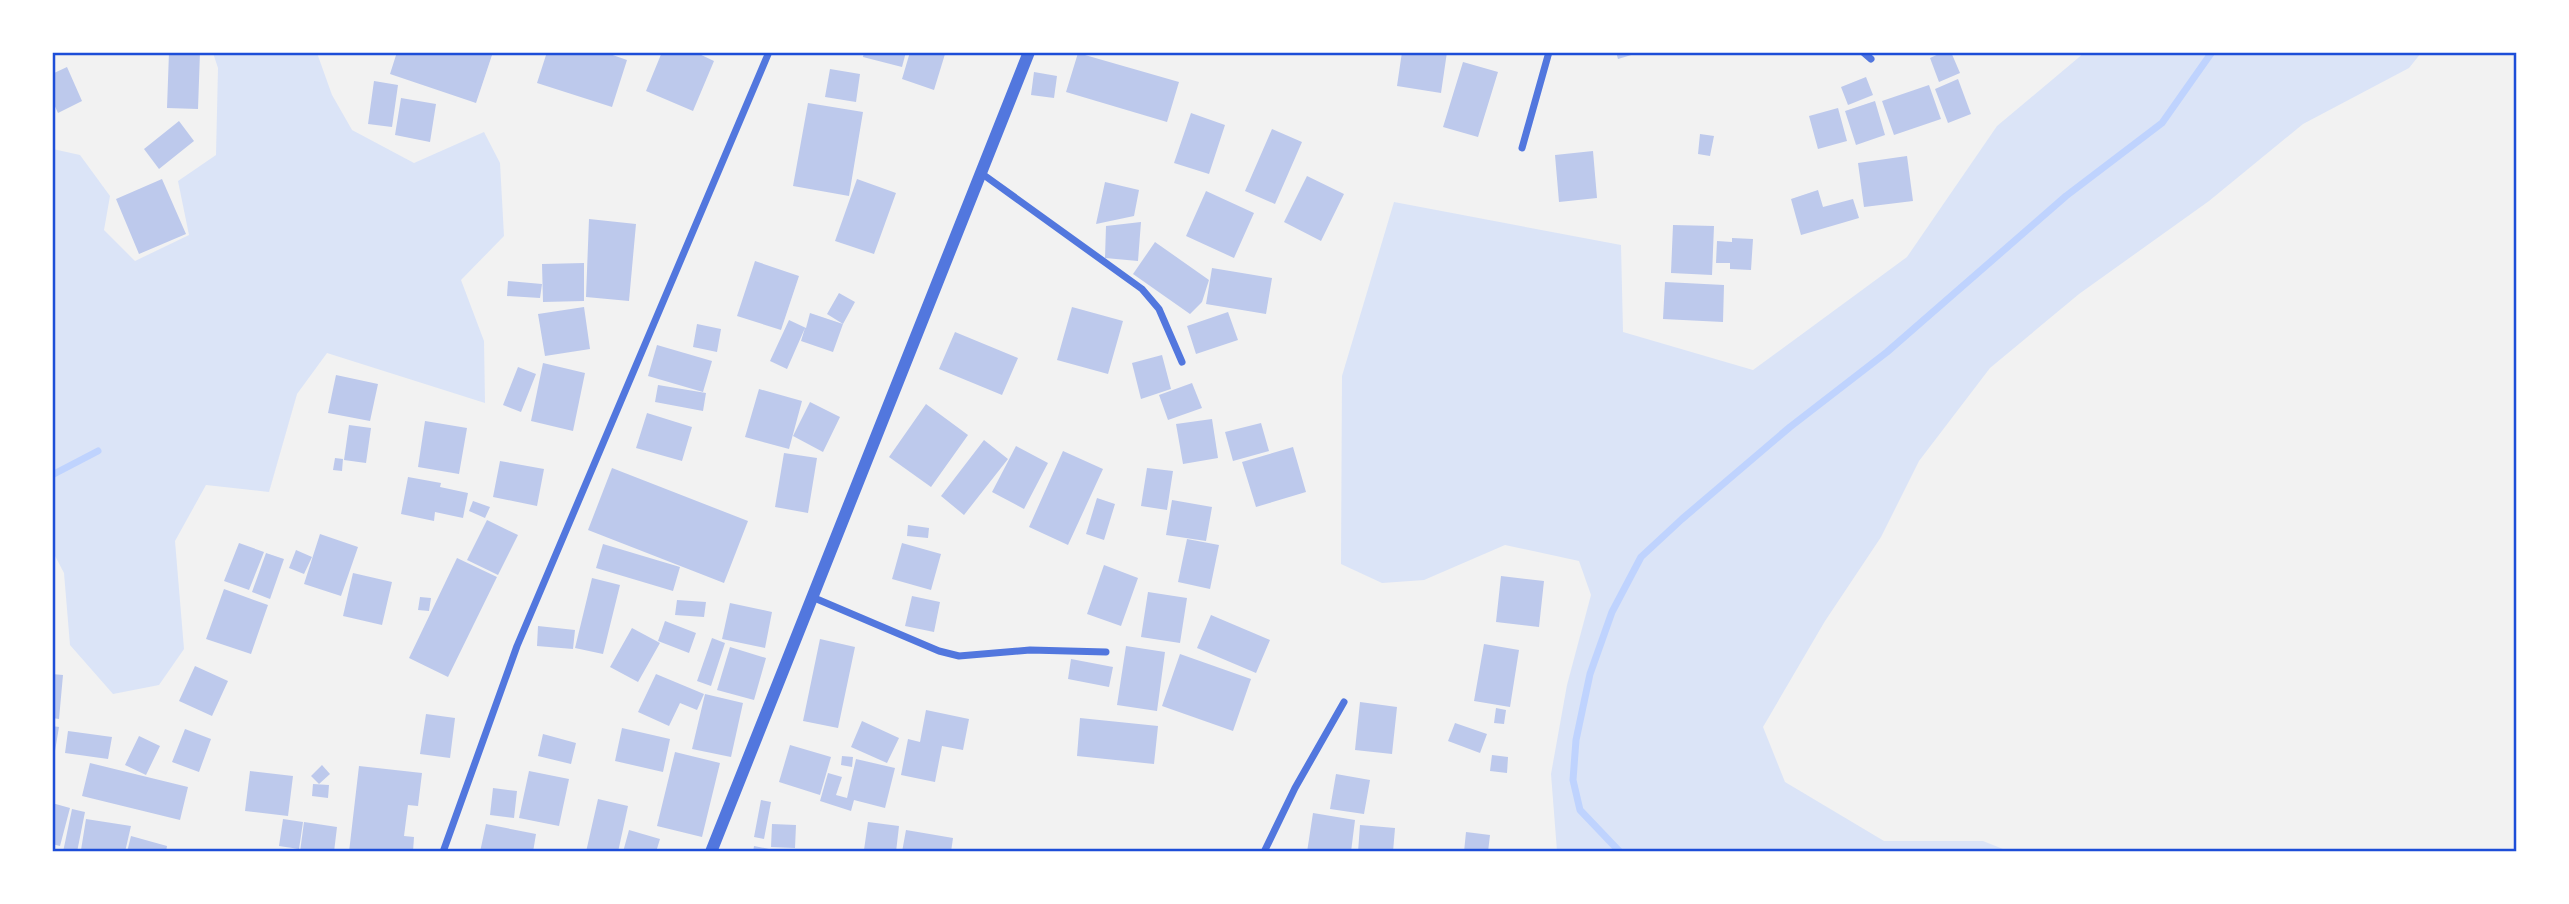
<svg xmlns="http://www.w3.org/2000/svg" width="2569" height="904" font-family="'Nunito Sans',sans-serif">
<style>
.green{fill:#dbe4f7}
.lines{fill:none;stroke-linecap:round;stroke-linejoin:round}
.stream{stroke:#bfd3fe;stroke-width:7}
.building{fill:#bdc9ec}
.minor{stroke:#5277de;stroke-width:7}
.tertiary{stroke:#5277de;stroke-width:12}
.neatline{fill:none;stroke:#1d4ed8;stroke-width:2.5}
</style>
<rect width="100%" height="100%" fill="#f2f2f2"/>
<path class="green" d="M213,53H317L332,95L352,130L414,163L484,132L500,163L504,236L461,280L484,341L485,403L327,353L297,394L269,492L206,485L175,541L184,649L159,685L113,694L70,645L64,573L53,552V149L80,155L110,196L104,230L135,261L189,235L178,181L216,155L218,68Z
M2084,53H2421L2409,68L2303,124L2209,201L2079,294L1990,368L1919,461L1881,537L1825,621L1763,727L1785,782L1884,841H1983L2008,851H1557L1551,774L1567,685L1591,595L1579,561L1505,545L1424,580L1382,583L1341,564L1342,376L1394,202L1621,245L1623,332L1753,370L1907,257L1997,126Z"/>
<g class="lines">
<path class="stream" d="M52,475L98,451
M1620,852L1580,810L1573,780L1576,740L1590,674L1612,612L1641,557L1682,519L1790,427L1887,352L2066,196L2162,123L2212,52"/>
</g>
<path class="building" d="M169,52H200L198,109L167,108Z
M397,52H493L476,103L390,74Z
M547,52H604L627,60L612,107L537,83Z
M662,52H695L714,61L693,111L646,91Z
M864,52H906L902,67L863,57Z
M910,52L945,54L934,90L902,79Z
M1402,52H1447L1441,93L1397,86Z
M1616,52H1638V53L1618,59Z
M1943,52H1951L1960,73L1939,82L1930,58Z
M1078,53L1179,82L1167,122L1066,92Z
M1463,62L1498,72L1478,137L1443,127Z
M67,67L82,101L58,113L52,100V74Z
M830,69L860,74L856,102L825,97Z
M1034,72L1057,76L1054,98L1031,95Z
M1866,77L1873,95L1848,105L1841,87Z
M1958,79L1971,114L1948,123L1935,89Z
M374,81L398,85L392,127L368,124Z
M1929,85L1941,119L1894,135L1882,101Z
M401,98L436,104L430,142L395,135Z
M1875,101L1885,135L1856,145L1845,111Z
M808,103L863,112L849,196L793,186Z
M1838,108L1847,141L1818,149L1809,116Z
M1191,113L1225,125L1209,174L1174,163Z
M179,121L194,141L159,169L144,149Z
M1272,129L1302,142L1275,204L1245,191Z
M1700,134L1714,136L1710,156L1698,154Z
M1593,151L1597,198L1559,202L1555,155Z
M1907,156L1913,201L1864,207L1858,163Z
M1307,176L1344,194L1321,241L1284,222Z
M162,179L186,234L139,254L116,199Z
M857,179L896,193L874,254L835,241Z
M1105,182L1139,190L1134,216L1096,224Z
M1818,190L1823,207L1853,199L1859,218L1801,235L1791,199Z
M1206,191L1254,213L1234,258L1186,236Z
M589,219L636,224L629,301L586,297Z
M1141,222L1138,261L1105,258L1106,226Z
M1673,225L1714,226L1712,275L1671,273Z
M1732,238L1753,239L1751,270L1730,269V263H1716L1717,241L1732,242Z
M1155,242L1209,280L1202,302L1190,314L1133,274Z
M755,261L799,276L781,330L737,316Z
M584,263V301L543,302L542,264Z
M1212,268L1272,278L1266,314L1206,304Z
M508,281L542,284L540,298L507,296Z
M1665,282L1724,285L1723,322L1663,319Z
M839,293L855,302L843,324L827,314Z
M584,307L590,349L545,356L538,314Z
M1072,307L1123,321L1108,374L1057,360Z
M1228,312L1238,340L1196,354L1187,326Z
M810,313L843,324L833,352L801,341L805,328L787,369L770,361L789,320L806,328Z
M697,324L721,329L717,352L693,347Z
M955,332L1018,358L1002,395L939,369Z
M657,345L712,361L703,392L648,376Z
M1162,355L1171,389L1141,399L1132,363Z
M543,363L585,373L573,431L531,421Z
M518,367L536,374L521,412L503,405Z
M336,375L378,384L370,421L328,413Z
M1192,383L1202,408L1168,420L1159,395Z
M658,385L706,393L703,411L655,402Z
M759,389L802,401L789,449L745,437Z
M810,402L840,417L823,452L793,436Z
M926,404L968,435L931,487L889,457Z
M647,413L692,427L682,461L636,448Z
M1212,419L1218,458L1183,464L1176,424Z
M425,421L467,428L459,474L418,467Z
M1261,423L1269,451L1233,461L1225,432Z
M349,425L371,428L366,463L344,460Z
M984,440L1008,459L964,515L941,496Z
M1016,446L1048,463L1024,509L992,492Z
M1293,447L1306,492L1256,507L1242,462Z
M1063,451L1103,469L1068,545L1029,527Z
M784,453L817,458L808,513L775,507Z
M335,458L343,459L342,471L333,470Z
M500,461L544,469L537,506L493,497Z
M612,468L748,521L724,583L588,530Z
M1147,468L1173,471L1167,510L1141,506Z
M408,477L441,483L440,487L468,493L463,518L435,512L434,521L401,514Z
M1097,498L1115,504L1104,540L1086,534Z
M1172,500L1212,507L1206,541L1166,535Z
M473,501L490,507L485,518L469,511Z
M487,520L518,535L498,575L467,560Z
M908,525L929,528L928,538L907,536Z
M320,534L358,547L341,596L304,584Z
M1187,539L1219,545L1210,589L1178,582Z
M239,543L264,552L249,590L224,581Z
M902,543L941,554L931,590L892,579Z
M603,544L680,567L673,591L596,568Z
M296,550L312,557L304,574L289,568Z
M266,553L284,559L270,599L252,592Z
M457,558L497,577L448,677L409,658Z
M1104,565L1138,578L1121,626L1087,614Z
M353,573L392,582L382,625L343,616Z
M1501,576L1544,581L1539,627L1496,622Z
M592,578L620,585L603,654L575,648Z
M224,589L268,605L251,654L206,639Z
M1148,592L1187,598L1180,643L1141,637Z
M912,596L940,602L934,632L905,626Z
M420,597L431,598L429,611L418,610Z
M677,600L706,602L704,617L675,615Z
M730,603L772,612L765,648L722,639Z
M1211,615L1270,640L1256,673L1197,648Z
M665,621L696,633L689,653L658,641Z
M538,626L575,630L573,649L537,646Z
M632,628L660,643L638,682L610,667Z
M712,638L725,643L711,686L697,681Z
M820,639L855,647L838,728L803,721Z
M1484,644L1519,650L1510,707L1474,701Z
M1126,646L1165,652L1157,711L1117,705Z
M730,647L766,658L754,700L717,690Z
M1180,654L1251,679L1233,731L1162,706Z
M1071,659L1113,667L1109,687L1068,679Z
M195,666L228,681L212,716L179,701Z
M52,674L63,675L59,719L52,718Z
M656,674L704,694L697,710L680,703L669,726L638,712Z
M705,694L743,703L731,757L692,749Z
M1360,702L1397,707L1392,754L1355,750Z
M1496,708L1506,710L1504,724L1494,723Z
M926,710L969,719L963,750L942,746L935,782L901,775L908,739L920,742Z
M426,714L455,718L450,758L420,754Z
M1080,718L1158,726L1154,764L1077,756Z
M862,721L899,738L887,763L851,747Z
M1455,723L1487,734L1480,753L1448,741Z
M52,726L59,727L54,757H52Z
M622,728L670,739L663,772L615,761Z
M185,729L211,739L199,772L172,762Z
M68,731L112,737L108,759L65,753Z
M543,734L576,743L571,764L538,756Z
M139,736L160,746L146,775L125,765Z
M790,745L831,757L820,795L779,782Z
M675,752L720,763L702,837L657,826Z
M1492,755L1508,757L1507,773L1490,771Z
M842,756L853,757L852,767L841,765Z
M856,759L895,768L885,808L854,800L851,811L820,801L828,773L842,777L836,795L847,798Z
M90,763L188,787L180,820L82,796Z
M322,765L330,774L319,784L311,776Z
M359,766L422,773L418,806L408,805L404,836L414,837L413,852H349Z
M250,771L293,776L288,816L245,811Z
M529,771L569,779L559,826L519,818Z
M1336,774L1370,780L1364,814L1330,809Z
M313,784L329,785L328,798L312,796Z
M493,788L517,791L514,818L490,815Z
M598,799L628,806L618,852H586Z
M761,800L771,802L764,839L754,837Z
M52,803L70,808L60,846L52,844Z
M72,809L85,812L77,852H63Z
M1313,813L1355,820L1351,852H1307Z
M86,819L131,826L125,852L81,850Z
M283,819L303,822L299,849L279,846Z
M304,822L337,827L334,852H300Z
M868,822L899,826L896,852L864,850Z
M486,824L536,834L533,852H480Z
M772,824L796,825L795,848L771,847Z
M1360,825L1395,828L1393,852H1358Z
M629,830L660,839L656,852H623Z
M906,830L953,838L951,852H902Z
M1466,832L1490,835L1488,852H1464Z
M131,836L167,846L166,852H127Z
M754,846L774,850V852H753Z"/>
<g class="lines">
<path class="minor" d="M1863,52L1871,59
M1522,148L1549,52
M981,173L1142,289L1159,309L1182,362
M812,597L939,651L959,656L1030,650L1106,652
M443,852L517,646L769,52
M1264,852L1295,788L1344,702"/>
<path class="tertiary" d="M711,852L1029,52"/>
</g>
<rect width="2569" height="904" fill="none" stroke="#ffffff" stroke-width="108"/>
<rect x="54" y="54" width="2461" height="796" class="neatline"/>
</svg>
